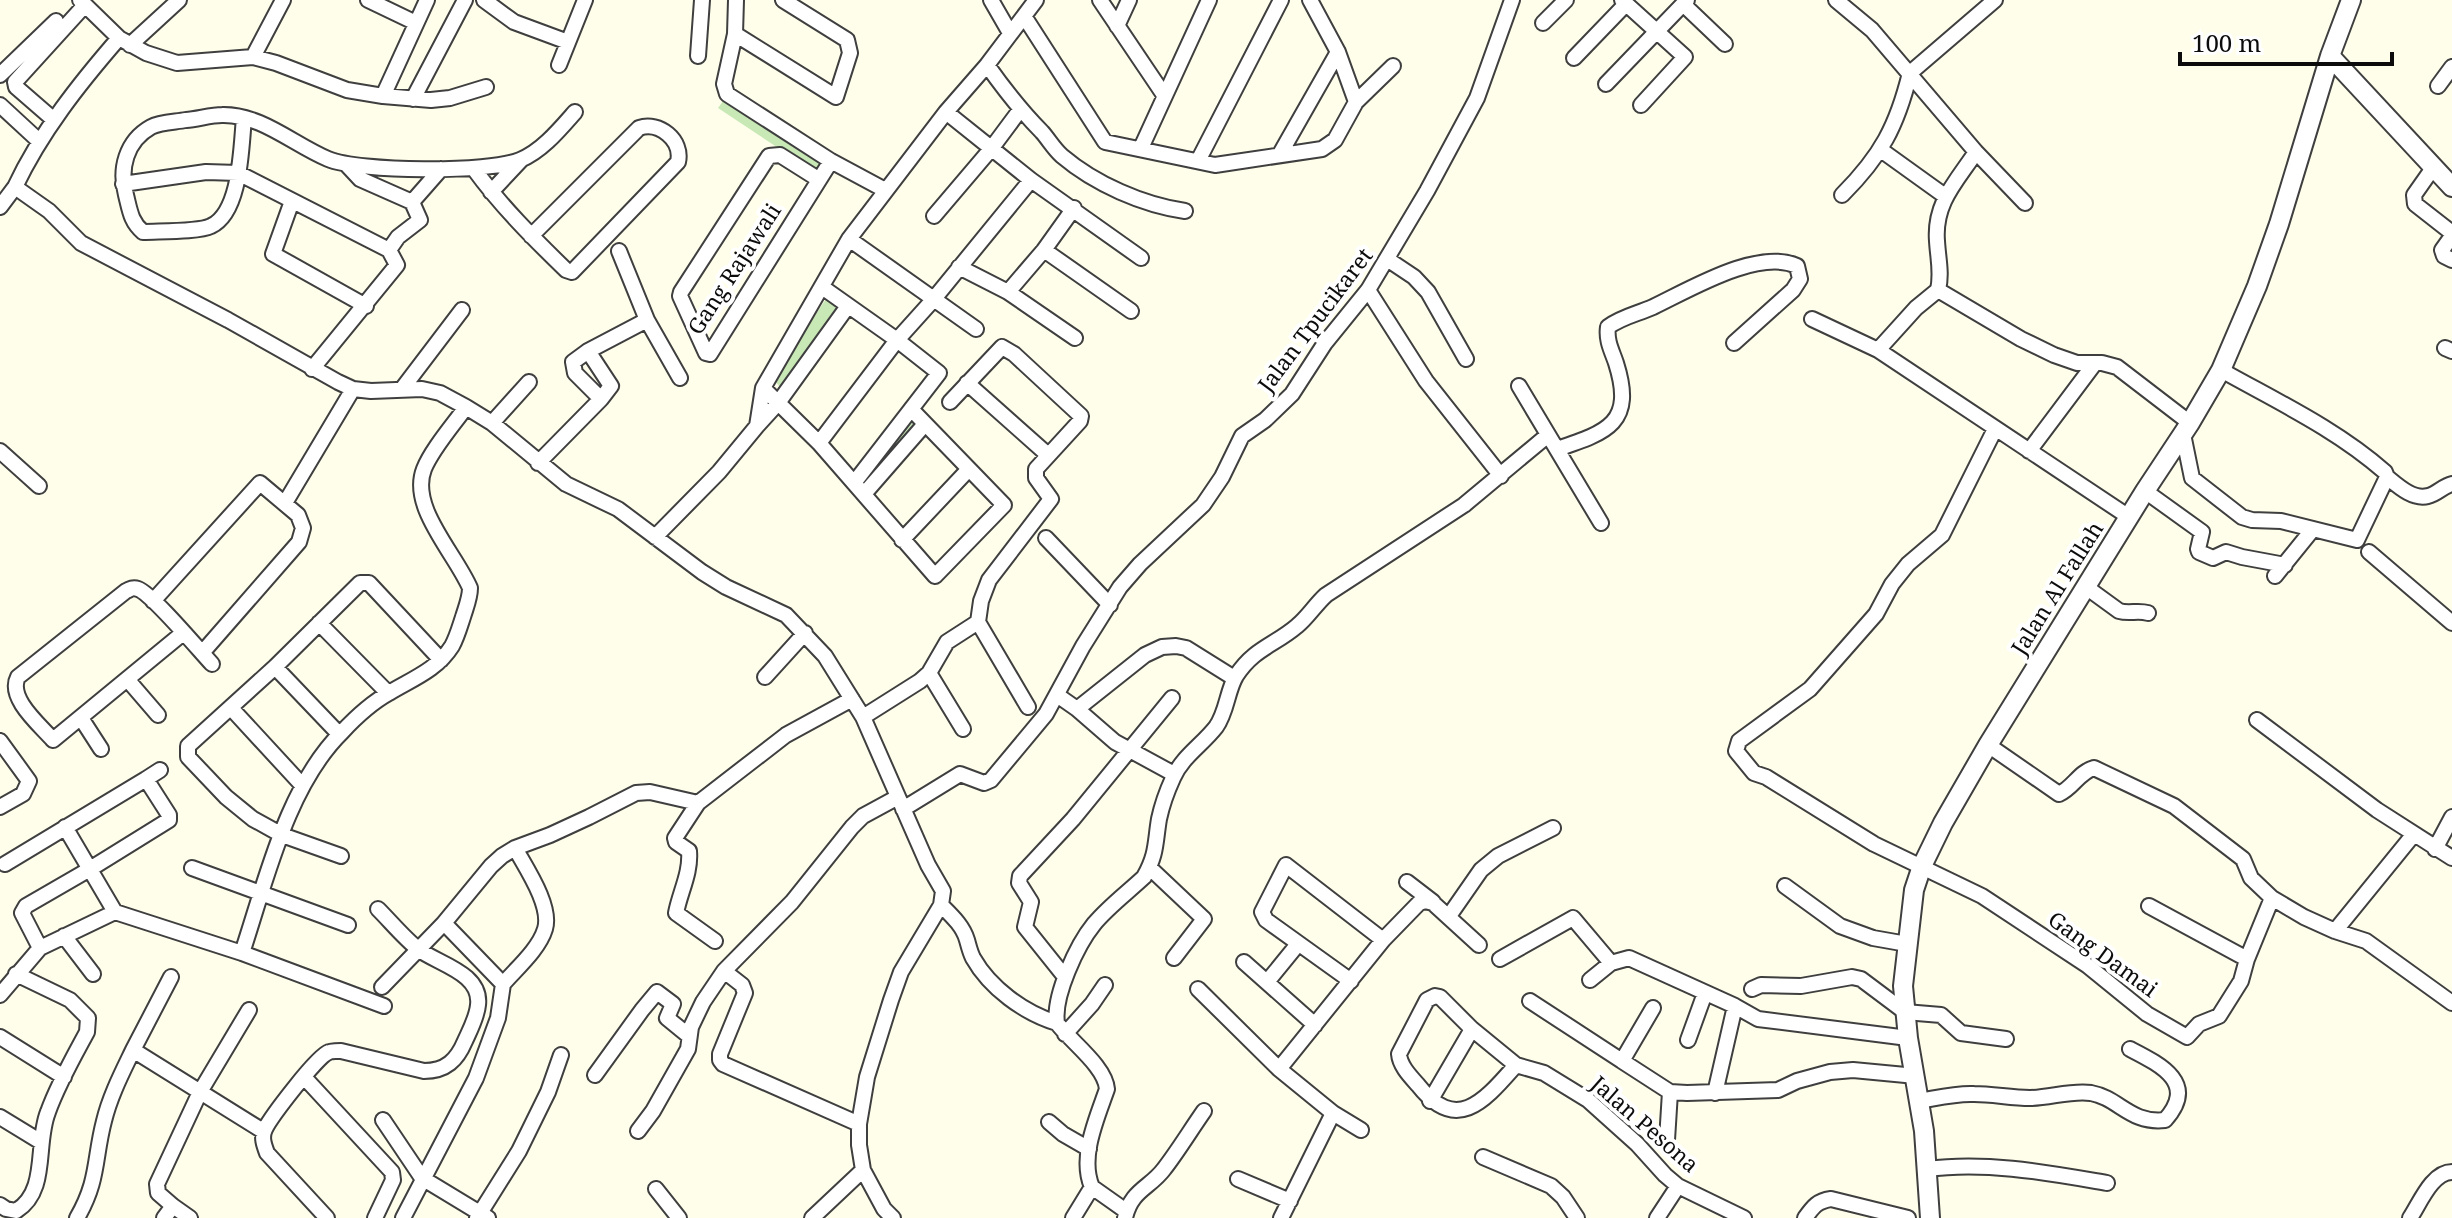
<svg xmlns="http://www.w3.org/2000/svg" width="2452" height="1218" font-family="'Noto Serif',serif">
<style>
.green{fill:#c8e8b6}
.lines{fill:none;stroke-linecap:round;stroke-linejoin:round}
.minor-casing{stroke:#3f3f3f;stroke-width:18}
.tertiary-casing{stroke:#3f3f3f;stroke-width:22}
.minor{stroke:#fff;stroke-width:14}
.tertiary{stroke:#fff;stroke-width:18}
.labels{text-anchor:middle;stroke-width:8;stroke-linejoin:round;paint-order:stroke}
.street-label{font-size:22px;fill:#0c0c0c;stroke:#fff}
</style>
<rect width="100%" height="100%" fill="#fffeeb"/>
<path class="green" d="M726,97L823,164L816,173L718,108Z
M826,299L839,307L781,388L773,379L775,374Z
M911,409L925,424L864,494L854,483Z"/>
<g class="lines">
<defs>
<path id="minor" d="M80,0L119,38
M368,0L416,23
M484,0L514,22L568,42
M736,0L735,34L724,84L727,94L831,161L885,190
M991,0L1010,33
M1100,0L1164,95
M1622,0L1685,57L1641,105
M1836,0L1872,30L1976,152L2025,203
M1683,4L1725,44
M1024,16L1105,142L1215,165L1322,149L1335,140L1356,102L1338,52L1310,0
M1543,23L1566,0
M1117,26L1129,0
M735,34L836,97L850,53L847,40L783,0
M130,45L179,0
M698,56L702,0
M253,57L283,0
M1574,58L1626,4
M559,65L585,0
M987,65C1004,89 1021,111 1042,132C1049,140 1054,149 1062,156C1095,184 1143,205 1185,211
M1910,73L1995,0
M0,75L56,21
M1606,84L1687,0
M2438,86L2452,67
M383,96L427,0
M413,99L465,0
M1356,102L1393,66
M0,105L39,141
M946,112L1031,180L1141,258
M244,118C241,147 241,212 211,226C199,232 159,231 143,232C131,222 130,211 126,195C119,169 126,141 151,127C160,122 175,122 186,120C198,119 211,115 222,115C261,114 294,145 328,159C359,172 489,173 520,160C542,151 560,129 575,112
M54,120L16,87L15,82L85,5
M1141,148L1209,0
M1881,150L1945,196
M1280,154L1338,52
M1198,161L1281,0
M346,164L360,179L412,202
M2433,168L2414,195L2415,204L2452,233
M474,169C501,206 533,238 566,270L572,272L678,162C683,140 659,121 639,128L531,236
M818,179L780,155L769,156L681,292L680,296L706,353L710,354L831,161
M123,184L206,172L238,173L389,250
M15,187C41,132 79,84 119,38L146,53L177,63L253,57L276,63L347,90L383,96L431,100L450,98L486,87
M491,192L521,160
M1842,195C1881,156 1897,126 1910,73
M292,201L273,254L366,306
M0,207L15,187L49,211L81,243L228,320L338,382L353,389L371,391L422,389L440,393L466,407L492,423L566,484L618,509L702,572L726,587L786,615L825,656L863,717L928,865L943,891L941,905L901,972L891,1000L867,1077L859,1124V1145L863,1170L884,1209L893,1218
M934,216L991,149L1020,110
M2452,236L2442,250L2444,256L2452,260
M849,239L976,329
M1044,250L1131,311
M619,251L647,320L680,378
M1387,259L1414,277L1428,292L1466,359
M959,267L1008,292L1075,338
M822,287L897,340L939,373L854,483
M1368,290L1426,381L1501,476
M1938,290C1942,273 1938,259 1937,241C1934,203 1956,182 1976,152
M1008,292L1044,250L1074,208
M1812,319L1878,350L2129,517
M2445,348L2452,351
M1878,350L1916,308L1938,290L2021,339L2054,355L2077,363H2102L2117,367L2190,423
M588,351L611,386L601,399
M312,369L397,265L389,250L398,237L420,220L412,202L441,169
M967,383L1048,455
M1519,386L1601,523
M763,388L819,443L935,576L1004,505L911,409
M402,389L462,310
M492,423L529,382
M757,426L778,403L848,306
M1995,429L1942,535L1908,564L1892,584L1876,614L1810,689L1739,741L1736,751L1754,773L1766,777L1874,844L1982,896L2088,966L2147,1014L2187,1037L2199,1024L2219,1016L2241,981L2247,959L2272,898
M2183,434L2192,478L2242,517L2252,520L2281,521L2357,540L2387,477L2385,472C2336,429 2278,402 2221,370
M819,443L897,340L933,300L1031,180
M1557,449C1608,432 1635,423 1616,363C1612,351 1606,341 1608,327C1621,317 1637,314 1653,307C1689,290 1758,248 1797,266L1800,279L1793,290L1734,343
M0,451L39,486
M2029,451L2095,363
M538,463L601,399L575,373L573,362L588,351L647,320
M2387,477C2398,486 2413,500 2428,496C2437,494 2443,486 2452,484
M2145,491L2202,532L2198,549L2199,552L2213,558L2226,552L2242,557L2285,565
M864,494L925,424
M285,503L353,389
M655,537L719,472L757,426L763,388L849,239L946,112L987,65L1036,0
M1046,538L1110,605
M902,540L969,469
M2369,552L2452,623
M2275,576L2313,529
M2086,587L2119,611C2129,614 2138,610 2148,613
M153,601L260,483L298,515L303,528L299,542L202,653
M978,622L1028,707
M319,623L388,693
M183,633L53,740C40,725 7,698 18,677L126,591C131,589 132,587 138,589C152,594 199,650 212,664
M275,667L339,734
M929,673L963,729
M765,677L805,633
M127,679L158,715
M1057,695L1077,709L1145,655L1162,647L1176,646L1186,648L1234,678
M231,708L302,785
M1077,709L1115,742L1174,774
M863,717L920,681L929,673L947,642L978,622L981,601L989,580L1051,499L1036,478V469L1080,421L1081,416L1014,354L1002,347L950,402
M81,718L101,749
M2257,720L2377,810L2452,858
M0,741L29,781L23,794L0,807
M1988,745L2059,794C2073,788 2079,772 2094,768L2174,806L2243,859L2251,878L2272,898L2304,917L2335,931L2366,941L2452,1003
M698,803L675,838L676,842L689,851C691,873 680,892 676,913L715,941
M903,809L960,774L984,783L991,780L1046,714L1083,646L1120,587L1140,564L1203,505L1222,477L1242,436L1265,420L1292,394L1325,343L1368,290L1427,191L1477,98L1512,0
M65,827L115,912L242,953L384,1006
M2435,849L2452,817
M341,856L282,835L253,819L226,797L188,757V746L275,667L360,583H369L441,660
M5,864L146,779
M192,868L348,925
M1150,868L1204,919L1174,958
M1407,882L1433,902
M1785,886L1840,926L1873,938L1907,944
M941,905C952,916 963,926 967,940C969,947 970,952 973,958C990,988 1024,1013 1057,1023
M2149,906L2247,959
M115,912L40,948L22,913L26,906L90,869L169,820V815L146,779L160,770
M1449,916L1481,870L1498,856L1553,828
M2335,931L2414,834
M64,936L93,974
M242,953C266,881 287,786 342,732C356,717 371,703 389,693C412,679 437,670 452,646C457,637 460,626 463,617C466,607 470,598 470,588C455,553 409,507 424,469C432,449 454,424 466,407
M1500,959L1573,918L1611,963
M1244,962L1315,1025
M171,977L133,1050L263,1131
M1065,977L1025,927L1031,902L1019,883L1020,876L1073,819L1172,698
M1590,980L1611,963L1629,958L1735,1006L1758,1019L1908,1038
M1351,981L1266,920L1262,912L1286,865L1383,940
M1267,982L1298,944
M503,984C517,968 539,949 545,929C552,906 526,868 515,848
M382,987L444,923
M1198,989L1279,1069L1333,1113L1281,1218
M1752,989L1761,985L1801,986L1852,977L1861,979L1905,1012L1941,1015L1961,1033L2006,1039
M0,995L40,948
M1530,1001L1622,1061L1653,1008
M1065,1034L1092,1004L1105,985
M0,1037L64,1077
M1688,1040L1705,993
M1622,1061L1670,1092L1687,1093L1778,1090L1797,1081L1830,1072L1853,1070L1916,1076
M1516,1065C1485,1100 1457,1135 1418,1085C1410,1076 1400,1066 1399,1054L1427,1000L1435,996L1440,997L1472,1029L1516,1065L1544,1073L1588,1100L1637,1144L1665,1175L1678,1186L1744,1218
M1279,1069L1383,940L1419,903L1425,901L1433,903L1479,945
M595,1075L642,1010L657,992L673,1004L667,1018L689,1036
M304,1077L392,1172L393,1180L375,1218
M1715,1093L1735,1006
M1430,1101L1472,1029
M1919,1101C1937,1098 1956,1093 1974,1094C1993,1094 2011,1098 2030,1098C2050,1098 2071,1090 2091,1093C2119,1098 2130,1124 2165,1120C2198,1083 2161,1065 2130,1049
M1333,1113L1361,1130
M0,1117L41,1142
M383,1120L422,1178L488,1218
M1049,1122L1063,1134L1089,1149
M859,1124L723,1064L720,1060V1054L745,993L742,985L724,971L792,902L852,827L863,816L898,797
M638,1131L653,1111L688,1049L691,1027L703,1002L724,971
M1667,1140L1670,1092
M1483,1157L1551,1186L1563,1197L1577,1218
M1927,1169C1987,1161 2049,1173 2107,1183
M1238,1179L1290,1201
M1092,1187L1126,1211
M656,1189L679,1218
M0,1205L6,1209L16,1211C49,1191 35,1144 48,1112C58,1084 73,1058 87,1032L88,1018L70,1000L16,974
M173,1206L190,1218
M77,1218C99,1180 94,1159 104,1121C110,1096 122,1073 133,1050
M164,1218L173,1206L158,1193L157,1184L200,1092L249,1010
M327,1218L267,1153C264,1145 261,1137 265,1129C271,1117 317,1056 329,1052C330,1051 340,1051 341,1051L424,1071C446,1071 457,1060 465,1041C470,1030 477,1017 478,1005C482,973 438,964 418,949C404,938 391,922 378,909
M403,1218L476,1078L498,1018L503,984L444,923L491,866L502,856L515,848L550,835L589,817L636,793L650,792L698,803L786,735L852,699
M477,1218L519,1151L548,1092L561,1055
M812,1218L863,1170
M1073,1218L1092,1187C1079,1157 1097,1118 1107,1089C1105,1066 1071,1042 1057,1023C1053,996 1077,945 1094,924C1108,907 1128,892 1144,877C1157,854 1155,843 1159,819C1162,805 1167,791 1173,778C1182,757 1202,745 1216,727C1227,712 1227,691 1236,676C1254,648 1275,645 1297,626C1308,617 1315,605 1326,595L1464,505L1548,435
M1125,1218C1131,1190 1150,1188 1164,1169C1178,1151 1190,1131 1204,1111
M1657,1218L1678,1186
M1805,1218C1813,1207 1817,1201 1831,1199L1908,1218
M2410,1218C2420,1203 2432,1172 2452,1172"/>
<path id="tertiary" d="M2330,56L2452,187
M1930,1218L1924,1131L1908,1038L1903,986L1914,890L1922,866L1943,823L1988,745L2145,491L2190,423L2221,370L2257,286L2279,224L2330,56L2351,0"/>
</defs>
<use href="#minor" class="minor-casing"/>
<use href="#tertiary" class="tertiary-casing"/>
<use href="#minor" class="minor"/>
<use href="#tertiary" class="tertiary"/>
</g>
<g class="labels">
<g class="street-label">
<text transform="translate(734 269) rotate(-57)" y="8">Gang Rajawali</text>
<text transform="translate(1315 320) rotate(-53)" y="8">Jalan Tpucikaret</text>
<text transform="translate(2057 588) rotate(-58)" y="8">Jalan Al Fallah</text>
<text transform="translate(2103 954) rotate(36)" y="8">Gang Damai</text>
<text transform="translate(1645 1124) rotate(41)" y="8">Jalan Pesona</text>
</g>
</g>
<path d="M2180 52v12h212v-12" fill="none" stroke="#0c0c0c" stroke-width="4"/>
<text x="2192" y="52" font-size="24" fill="#0c0c0c" stroke="#ffffff" stroke-width="6" paint-order="stroke">100 m</text>
</svg>
